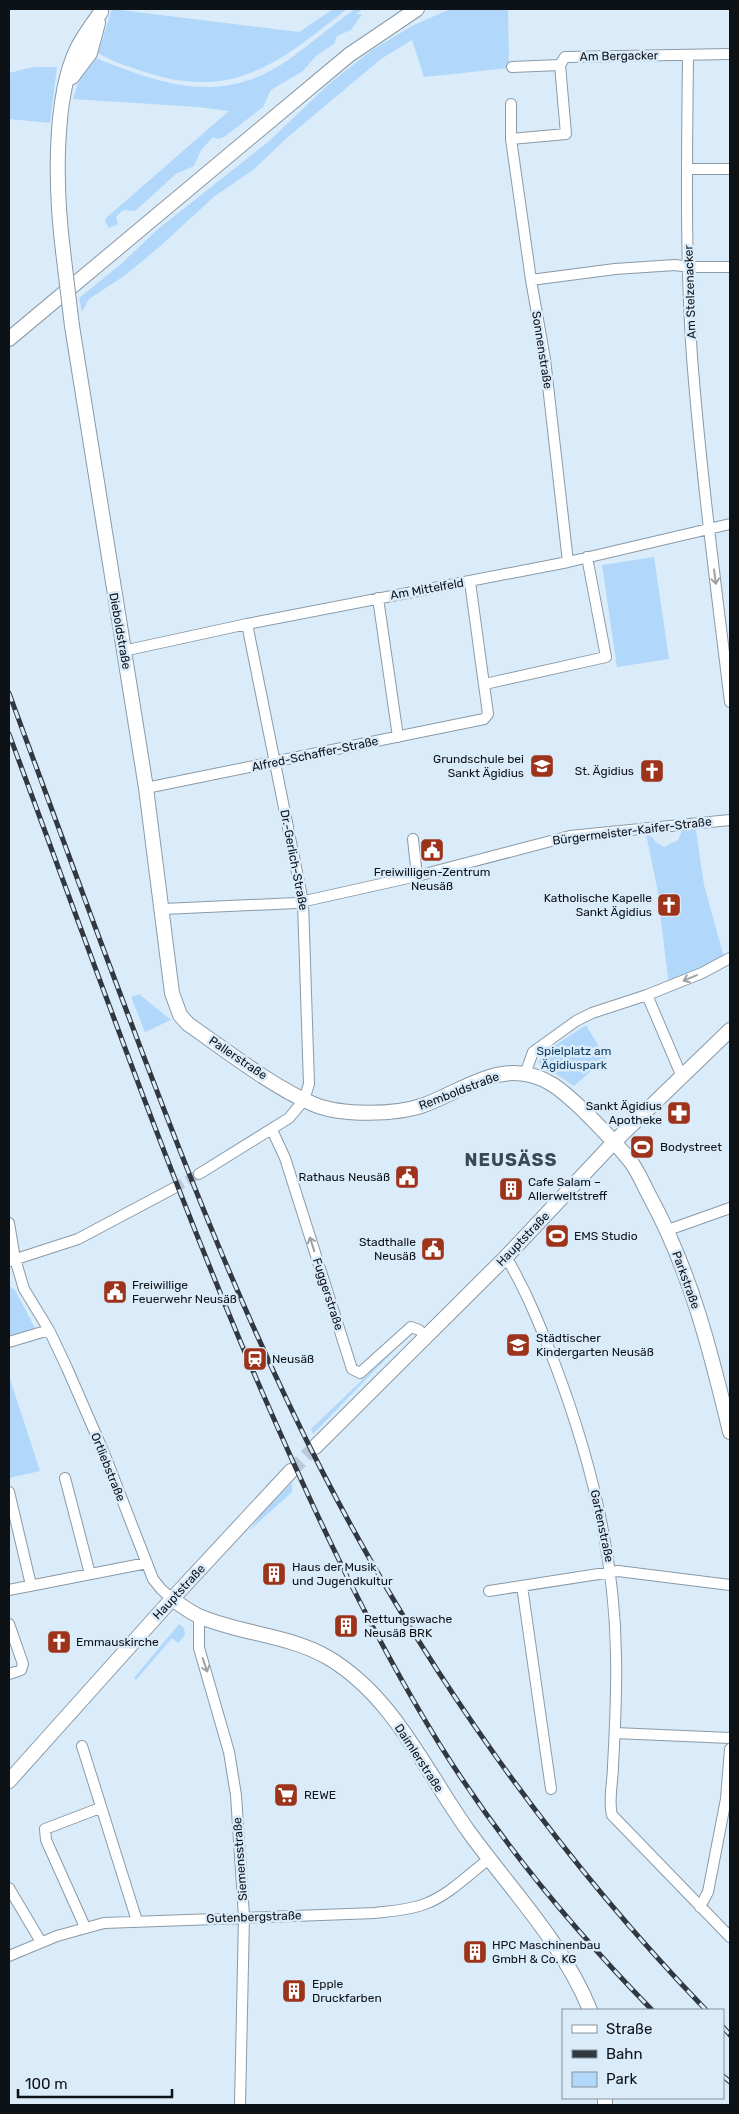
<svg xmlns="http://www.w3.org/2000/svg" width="739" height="2114" font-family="Rubik,sans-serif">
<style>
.green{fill:#b1d8fb}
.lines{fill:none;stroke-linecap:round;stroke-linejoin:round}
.street-tunnel{stroke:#bbcad8;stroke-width:10;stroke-dasharray:10 5;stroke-linecap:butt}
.secondary-tunnel{stroke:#bbcad8;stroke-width:14;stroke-dasharray:14 7;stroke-linecap:butt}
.street-casing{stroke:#8a9aa7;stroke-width:12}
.secondary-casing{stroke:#8a9aa7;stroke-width:16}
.street{stroke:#fff;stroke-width:10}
.secondary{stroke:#fff;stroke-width:14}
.rail-casing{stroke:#31383f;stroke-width:5}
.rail{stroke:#daebfa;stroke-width:3;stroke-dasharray:9;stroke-linecap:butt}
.secondary-bridge-casing{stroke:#8a9aa7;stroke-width:16;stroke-linecap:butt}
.secondary-bridge{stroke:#fff;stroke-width:14}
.oneway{stroke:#9ea0a2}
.labels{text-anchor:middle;stroke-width:5;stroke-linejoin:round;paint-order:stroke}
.street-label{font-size:12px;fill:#0d1217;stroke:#daebfa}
.poi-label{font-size:12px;fill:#0d1217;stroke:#daebfa;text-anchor:start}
.park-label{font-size:12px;fill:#0f3c5d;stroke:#daebfa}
.district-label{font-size:18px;font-weight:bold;letter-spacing:1px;fill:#3b4955;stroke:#daebfa}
</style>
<rect width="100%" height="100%" fill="#daebfa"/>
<path class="green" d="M112,9L299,32L333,9H347C282,60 236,101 148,73C132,68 113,62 98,53Z
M355,9H363L356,14H362L351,30L337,36L334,44L317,55L303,71L271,90L263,107L224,137L218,139L213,137L201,150L194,166L176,174L135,211L123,210L116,217L118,224L109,228L105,221L106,218L229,111L198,107L73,99L80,77L96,58C163,85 222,106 288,60C311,44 332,25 355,9Z
M450,9H508L509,68L424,77L412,40L381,59L289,136L253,170L215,196L157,249L124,276L89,299L82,312L79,298L120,265L158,229L268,142L330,83L372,50L412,26Z
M33,67H57L50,123L9,119V73Z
M654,557L669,659L617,667L602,565Z
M695,824L704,885L725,961L669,986L657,887L645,829L656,842L664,847L678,840L685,825Z
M139,994L171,1020L145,1032L131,997Z
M586,1025L606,1058L574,1086L538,1062L554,1046Z
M9,1286L15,1290L36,1330L9,1337Z
M407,1337L313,1434L311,1429Z
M9,1376L40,1471L9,1478Z
M292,1483V1492L250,1530L262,1513Z
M179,1624L184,1628L185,1635L178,1643L172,1638L136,1680L134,1678Z"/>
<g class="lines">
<path class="street-tunnel" d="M174,1188L199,1174"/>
<path class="secondary-tunnel" d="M291,1471L315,1447"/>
<defs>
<path id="street" d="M688,55C687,155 685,257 692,357C701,472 716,587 730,702
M560,65L566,134L511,139L531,280L545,359L568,562
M512,67L560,65L565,57L730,54
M511,104V139
M688,169H730
M531,280L615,269L675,265L689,267H730
M378,598L398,737
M123,651L247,624L568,562L730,524
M485,684L606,657L587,557
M146,788L484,719L488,714L470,582
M413,839L417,876
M163,909L296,903L417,876L570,836L730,820
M647,995L702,973L730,958
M525,1074L533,1052L576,1021L592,1013L647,995L682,1077
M272,1130L285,1158L352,1369L360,1373L411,1327L419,1330L425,1336
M199,1174L289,1118L304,1100L309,1084L303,902L247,624
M9,1223L15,1259L24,1289L49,1330L67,1368L104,1453L153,1579L161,1589L172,1599
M668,1230L730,1208
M506,1257C527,1292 542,1330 556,1367C591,1460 615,1556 616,1656C617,1692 615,1729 613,1766C613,1781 608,1800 612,1815L730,1937
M10,1261L78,1239L174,1188
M9,1342L49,1330
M65,1478L90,1574
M9,1492L31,1585
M522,1586L551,1789
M9,1590L147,1563
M489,1591L618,1571L730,1585
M199,1617V1648L229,1752L236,1795L244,1917L240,2105
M9,1624L23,1664L21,1670L9,1674
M615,1733L730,1738
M82,1746L137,1921
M9,1888L41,1942
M700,1907L708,1892L726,1799L730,1749
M85,1927L46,1840L45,1829L100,1808
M9,1956L57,1936L104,1923L375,1913C392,1911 409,1910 425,1904C449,1895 469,1874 489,1859"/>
<path id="secondary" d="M72,77L90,53L98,23
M63,251C56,195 52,98 78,47C84,35 93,23 101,12
M72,326L146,788L172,993L180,1015L188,1024C224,1049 274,1088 313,1104C341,1116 396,1115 424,1105C452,1095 483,1073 514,1073C545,1073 564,1092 585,1112C601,1128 617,1144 631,1162C639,1173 644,1186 650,1197C690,1270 711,1352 730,1432
M9,339L349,55L417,9
M315,1447L506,1257L615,1141L730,1030
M172,1599C181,1605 191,1613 201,1617C242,1634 288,1635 327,1657C394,1696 425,1771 469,1832C511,1890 563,1943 590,2010
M9,1781L172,1599L291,1471
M605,2098V2105"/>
</defs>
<use href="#street" class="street-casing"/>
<use href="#secondary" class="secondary-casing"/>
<use href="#street" class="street"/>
<use href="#secondary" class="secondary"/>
<defs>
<path id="rail" d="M9,693C48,800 87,906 127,1012C185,1167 246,1323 322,1471C423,1667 553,1851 706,2010
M9,734C85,938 157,1143 241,1343C300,1481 361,1617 440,1745C500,1841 573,1929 652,2010
M723,2027L730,2035
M723,2076L730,2082"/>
</defs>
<use href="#rail" class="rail-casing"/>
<use href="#rail" class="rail"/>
<defs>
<path id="secondary-bridge" d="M63,251L72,326"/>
</defs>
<use href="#secondary-bridge" class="secondary-bridge-casing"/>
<use href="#secondary-bridge" class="secondary-bridge"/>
</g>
<defs><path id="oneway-shaft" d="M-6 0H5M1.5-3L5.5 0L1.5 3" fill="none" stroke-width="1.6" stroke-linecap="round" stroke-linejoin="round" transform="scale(1.25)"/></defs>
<g class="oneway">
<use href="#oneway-shaft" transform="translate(715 577) rotate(83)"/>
<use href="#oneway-shaft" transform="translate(690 978) rotate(157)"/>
<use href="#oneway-shaft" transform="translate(312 1244) rotate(-108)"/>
<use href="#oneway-shaft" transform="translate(205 1665) rotate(71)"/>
</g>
<defs>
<symbol id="school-square" viewBox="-11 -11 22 22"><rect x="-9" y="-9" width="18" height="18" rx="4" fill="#9c331a" stroke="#daebfa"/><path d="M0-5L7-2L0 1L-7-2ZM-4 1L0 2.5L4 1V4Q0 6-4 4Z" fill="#fff"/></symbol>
<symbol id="church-square" viewBox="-11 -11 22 22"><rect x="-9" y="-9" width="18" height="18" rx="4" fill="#9c331a" stroke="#daebfa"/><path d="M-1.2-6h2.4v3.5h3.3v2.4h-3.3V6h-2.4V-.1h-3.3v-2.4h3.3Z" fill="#fff"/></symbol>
<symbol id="civic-square" viewBox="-11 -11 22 22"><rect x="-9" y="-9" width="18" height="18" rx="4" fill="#9c331a" stroke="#daebfa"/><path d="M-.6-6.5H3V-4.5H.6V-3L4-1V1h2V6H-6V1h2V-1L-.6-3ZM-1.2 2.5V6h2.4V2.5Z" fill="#fff"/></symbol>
<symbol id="pharmacy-square" viewBox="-11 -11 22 22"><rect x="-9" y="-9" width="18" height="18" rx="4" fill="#9c331a" stroke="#daebfa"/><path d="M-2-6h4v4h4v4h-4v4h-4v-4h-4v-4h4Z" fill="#fff"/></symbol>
<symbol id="stadium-square" viewBox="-11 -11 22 22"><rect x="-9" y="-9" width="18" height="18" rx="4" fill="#9c331a" stroke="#daebfa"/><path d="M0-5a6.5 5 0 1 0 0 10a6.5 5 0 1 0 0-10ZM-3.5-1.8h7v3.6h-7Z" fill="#fff"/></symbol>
<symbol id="building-square" viewBox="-11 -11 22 22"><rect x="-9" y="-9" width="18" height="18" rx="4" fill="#9c331a" stroke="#daebfa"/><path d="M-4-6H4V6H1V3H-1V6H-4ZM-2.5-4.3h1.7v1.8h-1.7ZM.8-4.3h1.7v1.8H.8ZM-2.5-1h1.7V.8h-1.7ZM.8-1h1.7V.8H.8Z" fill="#fff"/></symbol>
<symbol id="station-square" viewBox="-11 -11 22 22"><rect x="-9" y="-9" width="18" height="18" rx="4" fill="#9c331a" stroke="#daebfa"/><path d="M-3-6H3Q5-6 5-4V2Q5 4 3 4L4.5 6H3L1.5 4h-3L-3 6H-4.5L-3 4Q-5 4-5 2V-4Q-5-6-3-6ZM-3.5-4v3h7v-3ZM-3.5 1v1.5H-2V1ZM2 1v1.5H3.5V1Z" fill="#fff"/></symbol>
<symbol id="supermarket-square" viewBox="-11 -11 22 22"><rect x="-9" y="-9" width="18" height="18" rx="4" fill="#9c331a" stroke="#daebfa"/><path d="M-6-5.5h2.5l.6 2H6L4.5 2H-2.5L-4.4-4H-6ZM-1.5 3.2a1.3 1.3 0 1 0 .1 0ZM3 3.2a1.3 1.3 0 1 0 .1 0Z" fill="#fff"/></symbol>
</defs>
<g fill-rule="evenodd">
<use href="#school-square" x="528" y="752" width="28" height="28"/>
<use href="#church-square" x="638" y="757" width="28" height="28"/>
<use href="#civic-square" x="418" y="836" width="28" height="28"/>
<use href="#church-square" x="655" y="891" width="28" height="28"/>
<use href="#pharmacy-square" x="665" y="1099" width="28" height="28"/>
<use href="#stadium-square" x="628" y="1133" width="28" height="28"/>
<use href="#civic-square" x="393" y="1163" width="28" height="28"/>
<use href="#building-square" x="497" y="1175" width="28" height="28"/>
<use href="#stadium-square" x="543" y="1222" width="28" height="28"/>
<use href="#civic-square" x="419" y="1235" width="28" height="28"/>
<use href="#civic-square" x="101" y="1278" width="28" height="28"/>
<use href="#school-square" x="504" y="1331" width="28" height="28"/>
<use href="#station-square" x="241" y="1345" width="28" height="28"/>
<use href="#building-square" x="260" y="1560" width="28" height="28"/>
<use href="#building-square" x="332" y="1612" width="28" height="28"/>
<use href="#church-square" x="45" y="1628" width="28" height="28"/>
<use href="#supermarket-square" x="272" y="1781" width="28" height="28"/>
<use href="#building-square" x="461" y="1938" width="28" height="28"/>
<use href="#building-square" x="280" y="1977" width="28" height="28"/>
</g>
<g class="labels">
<g class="street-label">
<text transform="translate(619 56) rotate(-1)" y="4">Am Bergacker</text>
<text transform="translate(690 292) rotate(-92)" y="4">Am Stelzenacker</text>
<text transform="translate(542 350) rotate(81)" y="4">Sonnenstraße</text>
<text transform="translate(427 589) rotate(-10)" y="4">Am Mittelfeld</text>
<text transform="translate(120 631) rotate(80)" y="4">Dieboldstraße</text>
<text transform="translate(315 754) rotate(-12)" y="4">Alfred-Schaffer-Straße</text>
<text transform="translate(632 831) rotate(-7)" y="4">Bürgermeister-Kaifer-Straße</text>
<text transform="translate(294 860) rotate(79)" y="4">Dr.-Gerlich-Straße</text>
<text transform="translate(238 1058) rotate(34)" y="4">Pallerstraße</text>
<text transform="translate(459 1091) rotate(-21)" y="4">Remboldstraße</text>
<text transform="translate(523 1239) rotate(-46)" y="4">Hauptstraße</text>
<text transform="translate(686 1280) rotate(70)" y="4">Parkstraße</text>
<text transform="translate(328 1294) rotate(72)" y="4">Fuggerstraße</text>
<text transform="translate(108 1467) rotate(68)" y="4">Ortliebstraße</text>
<text transform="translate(602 1526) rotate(78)" y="4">Gartenstraße</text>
<text transform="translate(179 1592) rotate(-47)" y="4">Hauptstraße</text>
<text transform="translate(419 1758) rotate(57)" y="4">Daimlerstraße</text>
<text transform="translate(240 1859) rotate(-94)" y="4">Siemensstraße</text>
<text transform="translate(254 1917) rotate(-2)" y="4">Gutenbergstraße</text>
</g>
<g class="poi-label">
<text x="524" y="763" text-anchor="end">Grundschule bei<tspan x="524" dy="14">Sankt Ägidius</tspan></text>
<text x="634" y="775" text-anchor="end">St. Ägidius</text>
<text x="432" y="876" text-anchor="middle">Freiwilligen-Zentrum<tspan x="432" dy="14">Neusäß</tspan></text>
<text x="652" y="902" text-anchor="end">Katholische Kapelle<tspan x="652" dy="14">Sankt Ägidius</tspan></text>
<text x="662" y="1110" text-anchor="end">Sankt Ägidius<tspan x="662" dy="14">Apotheke</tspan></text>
<text x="660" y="1151">Bodystreet</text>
<text x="390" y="1181" text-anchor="end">Rathaus Neusäß</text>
<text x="528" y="1186">Cafe Salam –<tspan x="528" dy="14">Allerweltstreff</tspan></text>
<text x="574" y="1240">EMS Studio</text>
<text x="416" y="1246" text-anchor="end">Stadthalle<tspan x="416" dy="14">Neusäß</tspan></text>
<text x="132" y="1289">Freiwillige<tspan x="132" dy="14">Feuerwehr Neusäß</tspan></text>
<text x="536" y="1342">Städtischer<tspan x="536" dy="14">Kindergarten Neusäß</tspan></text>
<text x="272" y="1363">Neusäß</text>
<text x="292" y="1571">Haus der Musik<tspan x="292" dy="14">und Jugendkultur</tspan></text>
<text x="364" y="1623">Rettungswache<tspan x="364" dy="14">Neusäß BRK</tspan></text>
<text x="76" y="1646">Emmauskirche</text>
<text x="304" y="1799">REWE</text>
<text x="492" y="1949">HPC Maschinenbau<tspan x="492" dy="14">GmbH &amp; Co. KG</tspan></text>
<text x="312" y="1988">Epple<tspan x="312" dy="14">Druckfarben</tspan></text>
</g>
<g class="park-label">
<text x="574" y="1055">Spielplatz am<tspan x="574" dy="14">Ägidiuspark</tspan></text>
</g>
<g class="district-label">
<text x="511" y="1166">NEUSÄSS</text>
</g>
</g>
<rect width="739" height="2114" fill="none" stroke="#0d1217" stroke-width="20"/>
<rect x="562" y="2009" width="162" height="90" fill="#daebfa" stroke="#88949f"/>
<rect x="572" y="2025" width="25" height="8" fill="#ffffff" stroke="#88949f"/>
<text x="606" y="2034" font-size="15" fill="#0d1217">Straße</text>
<rect x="572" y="2050" width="25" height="8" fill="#31383f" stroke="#88949f"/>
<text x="606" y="2059" font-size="15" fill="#0d1217">Bahn</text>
<rect x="572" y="2072" width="25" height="15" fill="#b1d8fb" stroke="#88949f"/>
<text x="606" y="2084" font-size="15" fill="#0d1217">Park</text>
<path d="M18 2089v8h154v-8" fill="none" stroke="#0d1217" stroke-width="2.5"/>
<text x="25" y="2089" font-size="15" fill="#0d1217" stroke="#daebfa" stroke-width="4" paint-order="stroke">100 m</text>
</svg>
